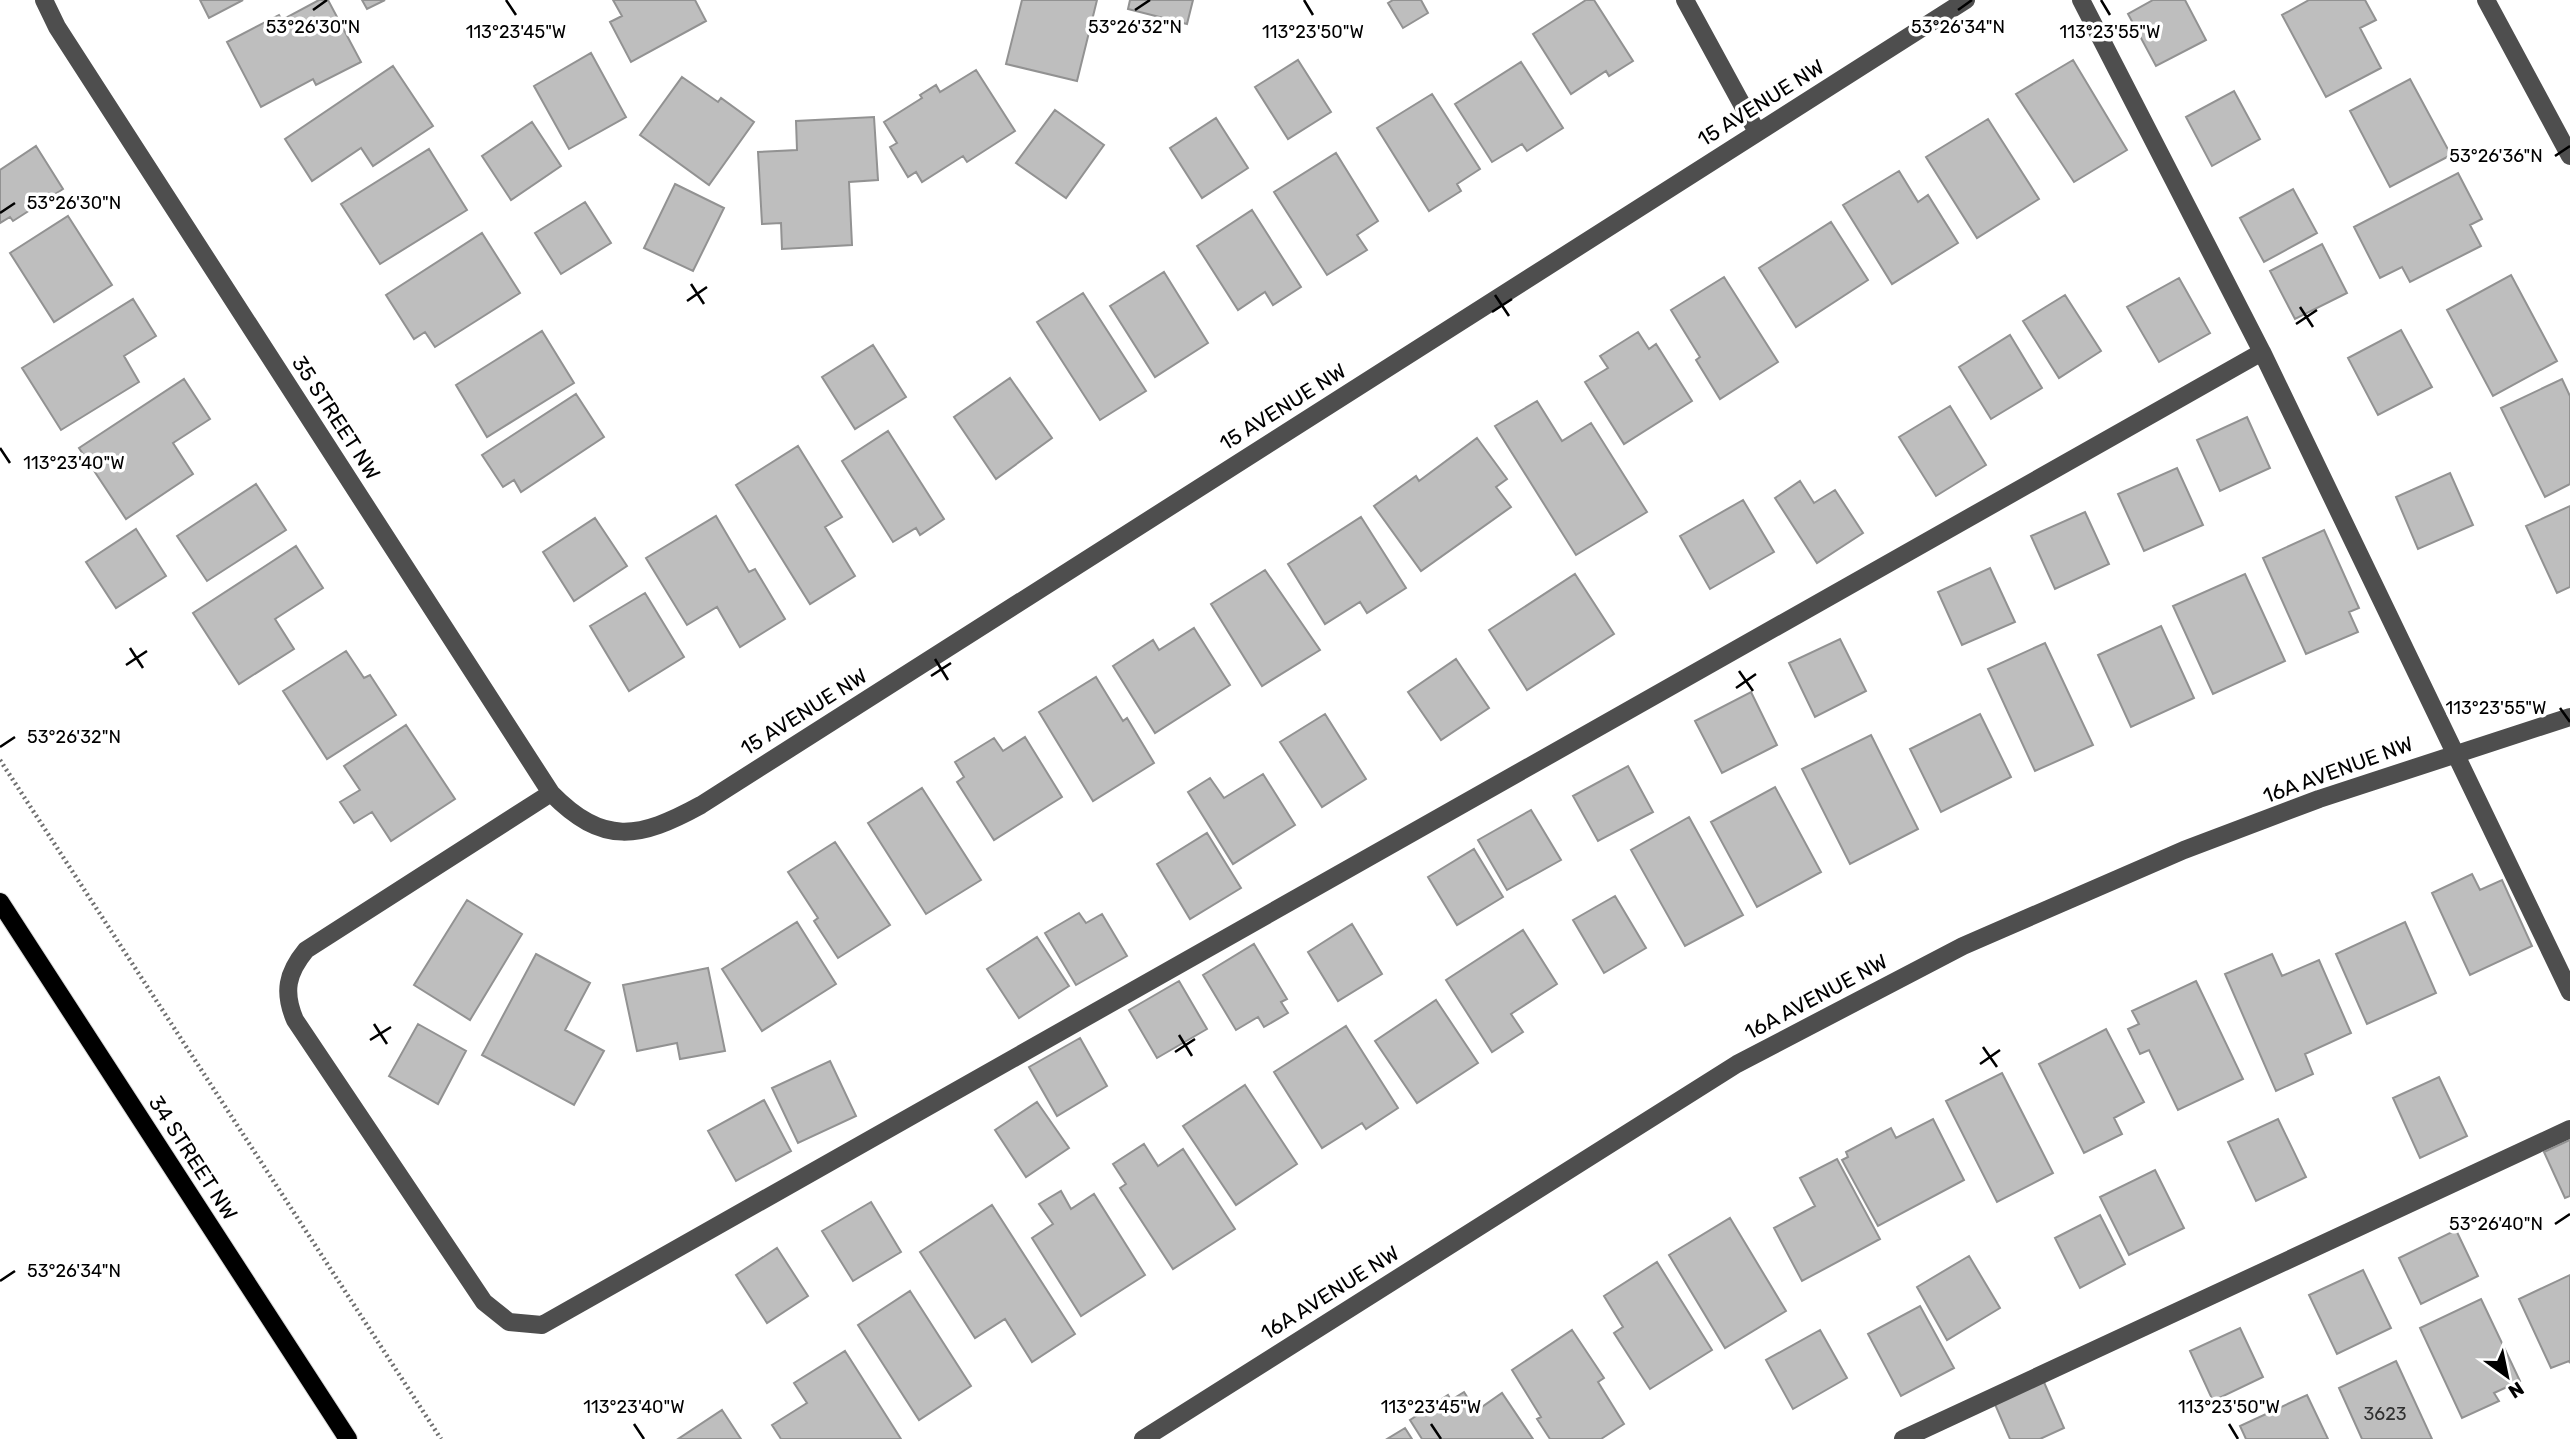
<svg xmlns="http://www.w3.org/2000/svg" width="2570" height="1439" font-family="Rubik,sans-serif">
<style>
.building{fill:#bebebe;stroke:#929292;stroke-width:2}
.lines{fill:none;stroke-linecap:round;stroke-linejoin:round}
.major-casing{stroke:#dbdbdb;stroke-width:20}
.path{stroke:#707070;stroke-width:4.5;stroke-dasharray:2 3.5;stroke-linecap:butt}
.minor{stroke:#4e4e4e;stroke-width:18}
.major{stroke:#000;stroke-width:18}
.ticks{fill:none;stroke:#000;stroke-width:2.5}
.labels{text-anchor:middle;stroke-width:7;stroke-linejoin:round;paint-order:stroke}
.number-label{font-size:18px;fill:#303030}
.street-label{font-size:21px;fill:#000;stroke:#fff}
.ticks-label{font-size:18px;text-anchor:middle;fill:#000;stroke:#fff;stroke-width:7;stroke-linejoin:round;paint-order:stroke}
</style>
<rect width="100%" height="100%" fill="#fff"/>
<path class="building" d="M200,0H243L209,18Z
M319,0H328L361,62L316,85L313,79L261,107L227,42L279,15L282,20Z
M362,0H385L367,9Z
M613,0H695L706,21L631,62L610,22L622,16Z
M1022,0H1097L1077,81L1006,64Z
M1130,0H1193L1187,24L1128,9Z
M1393,0H1421L1428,13L1403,28L1388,3Z
M1586,0H1594L1633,61L1609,76L1606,71L1571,94L1533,34Z
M2153,0H2185L2206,40L2156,66L2128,14Z
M2309,0H2365L2376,20L2360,28L2381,68L2326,97L2282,15Z
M591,53L626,117L569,149L534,86Z
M1298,60L1331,112L1288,139L1255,87Z
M2073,60L2127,150L2074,182L2016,94Z
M1521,62L1563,128L1527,151L1522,144L1492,162L1455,104Z
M393,66L433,126L373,166L361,148L312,181L285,139Z
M976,70L1015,131L967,162L963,156L922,182L916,172L908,177L890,147L897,143L884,122L922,98L920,95L936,85L940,92Z
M682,77L718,102L721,98L754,122L709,185L640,135Z
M2410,79L2451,155L2390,187L2350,111Z
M2234,91L2260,139L2212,166L2186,117Z
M1432,94L1480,169L1457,184L1461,191L1429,211L1377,128Z
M1055,110L1104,145L1066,198L1016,163Z
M874,117L878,180L849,182L852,245L782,249L781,223L762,224L758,152L797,150L796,121Z
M1216,118L1248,168L1202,198L1170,148Z
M1988,119L2039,199L1977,238L1926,157Z
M532,122L561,166L511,200L482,156Z
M36,146L63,189L13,221L10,217L0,223V170Z
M429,149L467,210L380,264L341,204Z
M1336,153L1378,221L1357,235L1367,250L1327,275L1274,192Z
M1899,171L1918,202L1928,195L1958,243L1892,284L1843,205Z
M2458,173L2482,219L2470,225L2481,246L2410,282L2402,267L2380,278L2354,227Z
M675,184L724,208L693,271L644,248Z
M2293,189L2317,233L2264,262L2240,218Z
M585,202L611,243L561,274L535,233Z
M1252,210L1301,287L1273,305L1265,292L1238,310L1197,246Z
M68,216L112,285L54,322L10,253Z
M1831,222L1868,280L1796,327L1759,268Z
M482,233L520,293L435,347L425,332L414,339L386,295Z
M2322,244L2347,293L2295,319L2270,271Z
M1164,272L1208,343L1155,377L1110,306Z
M2511,275L2557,361L2493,396L2447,310Z
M1724,277L1778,362L1720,399L1696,360L1700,357L1671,310Z
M2179,278L2210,333L2159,362L2127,307Z
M1083,293L1146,391L1100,420L1037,322Z
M2065,295L2101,351L2059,378L2023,321Z
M133,299L156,336L124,356L139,382L61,430L22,368Z
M2401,330L2432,387L2378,415L2348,358Z
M542,331L574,383L487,437L456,385Z
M1638,332L1649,349L1656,344L1692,401L1624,444L1585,382L1608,368L1600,356Z
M2010,335L2042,388L1991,419L1959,367Z
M873,345L906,397L855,429L822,377Z
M1010,378L1052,438L996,479L954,417Z
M184,379L210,419L173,443L193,474L126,519L79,448Z
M2562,379L2570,396V484L2545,497L2501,408Z
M576,394L604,437L521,492L514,480L503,487L482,455Z
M1537,401L1562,441L1591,423L1647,512L1576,555L1495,426Z
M1950,406L1986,465L1936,496L1899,437Z
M2247,417L2270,468L2220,491L2197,440Z
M888,431L944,519L920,535L916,528L893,542L842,461Z
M1477,438L1507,479L1496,487L1511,507L1421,571L1374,506L1416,476L1419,481Z
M798,446L842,517L825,527L855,576L810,604L736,485Z
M2177,468L2203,525L2144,551L2118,494Z
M2450,473L2473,525L2418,549L2396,497Z
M1800,481L1814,503L1835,490L1863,533L1817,563L1775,498Z
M256,484L286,530L207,581L177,536Z
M1743,500L1774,552L1710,589L1680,536Z
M2570,506V587L2557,593L2526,526Z
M2085,512L2109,564L2055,589L2031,536Z
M716,516L749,572L755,569L785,619L740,647L717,607L687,625L646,558Z
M1361,517L1406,588L1367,613L1360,602L1325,624L1288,564Z
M595,518L627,566L574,601L543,552Z
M136,529L166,576L116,608L86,562Z
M2324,530L2359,608L2349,612L2358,632L2306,654L2263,558Z
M296,546L323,588L275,619L294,649L239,684L193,613Z
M1990,568L2015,622L1962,645L1938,592Z
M1265,570L1320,650L1262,686L1211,604Z
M1575,574L1614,634L1527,690L1489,630Z
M2245,574L2285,661L2213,694L2173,606Z
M645,593L684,657L629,691L590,626Z
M2161,626L2194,698L2131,727L2098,655Z
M1194,628L1230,685L1155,733L1113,666L1153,640L1159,650Z
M1840,639L1866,691L1815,717L1789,663Z
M2045,643L2093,745L2035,771L1988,669Z
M346,651L364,678L370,675L396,715L327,759L283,691Z
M1456,659L1489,708L1441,740L1408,692Z
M1096,677L1123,721L1127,718L1154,763L1093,801L1039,712Z
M1751,692L1777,745L1722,773L1695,721Z
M1325,714L1366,779L1322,807L1280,742Z
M1980,714L2011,777L1941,812L1910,749Z
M406,725L455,799L391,841L372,812L354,823L340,802L360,790L344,766Z
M1871,735L1918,829L1850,864L1802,769Z
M1025,737L1062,797L994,840L957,782L964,777L955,762L994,738L1003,751Z
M1628,766L1653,812L1598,841L1573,796Z
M1263,774L1295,825L1233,864L1188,792L1210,778L1224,798Z
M1775,787L1821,872L1757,907L1711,822Z
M922,788L981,880L926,914L868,823Z
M1531,810L1561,860L1507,890L1478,840Z
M1689,817L1743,915L1685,946L1631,850Z
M1207,833L1241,888L1190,919L1157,864Z
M835,842L890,925L838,958L814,921L818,918L788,872Z
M1474,849L1503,897L1457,925L1428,877Z
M2472,874L2480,890L2502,880L2532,946L2470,975L2432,893Z
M1615,896L1646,948L1604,973L1573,920Z
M467,900L522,934L470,1020L414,985Z
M1079,913L1086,923L1102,914L1127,956L1076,985L1045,933Z
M797,922L836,984L762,1031L722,969Z
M2405,922L2436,993L2367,1024L2336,954Z
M1352,924L1382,974L1338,1001L1308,952Z
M1523,930L1557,984L1511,1014L1523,1032L1492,1052L1446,980Z
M1037,937L1069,986L1019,1018L987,969Z
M1254,944L1287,999L1281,1002L1288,1013L1264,1027L1258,1017L1236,1030L1203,975Z
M536,954L590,983L565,1030L604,1051L574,1105L482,1055Z
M2272,954L2282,976L2319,960L2351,1033L2305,1054L2313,1074L2276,1091L2225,974Z
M708,968L725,1051L680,1059L677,1043L637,1051L623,985Z
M1179,981L1207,1029L1157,1058L1129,1010Z
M2196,981L2243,1079L2178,1110L2149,1050L2140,1054L2128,1029L2139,1024L2132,1011Z
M1436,1000L1478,1063L1417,1103L1375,1041Z
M418,1024L466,1051L438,1104L389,1076Z
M1346,1026L1398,1108L1366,1129L1362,1123L1322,1148L1274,1072Z
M2106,1029L2144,1102L2114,1118L2122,1134L2084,1153L2039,1064Z
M1080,1038L1107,1086L1057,1116L1029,1067Z
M830,1061L856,1116L798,1143L772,1088Z
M2002,1073L2053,1173L1997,1202L1946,1101Z
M2439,1077L2467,1136L2420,1158L2393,1098Z
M1245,1085L1297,1164L1236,1205L1183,1126Z
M764,1100L791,1151L736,1181L708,1131Z
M1037,1102L1069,1148L1026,1177L995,1130Z
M1933,1119L1964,1180L1878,1226L1842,1160L1848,1157L1846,1152L1891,1128L1896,1138Z
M2278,1119L2306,1177L2256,1201L2228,1142Z
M2570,1140V1196L2565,1198L2544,1152Z
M1144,1144L1158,1166L1183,1149L1235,1229L1173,1269L1120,1188L1126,1184L1113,1164Z
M1837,1159L1880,1239L1802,1281L1774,1228L1815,1206L1800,1178Z
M2155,1170L2184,1228L2129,1255L2100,1197Z
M1061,1191L1071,1209L1094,1194L1145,1275L1081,1316L1032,1238L1053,1224L1039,1204Z
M871,1202L901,1252L853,1281L822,1231Z
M992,1205L1075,1334L1032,1362L1005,1319L975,1338L920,1252Z
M2100,1215L2125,1264L2080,1288L2055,1238Z
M1730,1218L1786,1311L1725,1348L1669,1255Z
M2456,1230L2478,1276L2421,1304L2399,1258Z
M777,1248L808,1296L767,1323L736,1275Z
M1969,1256L2000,1308L1947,1340L1917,1287Z
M1657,1262L1712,1350L1650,1389L1614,1333L1623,1327L1604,1296Z
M2363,1270L2391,1328L2337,1354L2309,1295Z
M2570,1275V1363L2569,1361L2551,1368L2519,1299Z
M910,1291L971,1386L919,1420L858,1325Z
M2481,1299L2520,1381L2494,1393L2499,1401L2462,1418L2420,1328Z
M1920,1306L1954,1368L1901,1396L1868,1334Z
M2240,1328L2263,1377L2213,1401L2190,1351Z
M1572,1330L1604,1378L1598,1382L1624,1424L1601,1439H1550L1537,1419L1541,1417L1512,1370Z
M1820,1330L1847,1378L1793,1409L1766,1360Z
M845,1351L901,1439H781L772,1425L807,1403L794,1383Z
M2396,1361L2432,1439H2362L2339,1388Z
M2043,1380L2064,1428L2040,1439H2010L1994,1402Z
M1464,1392L1476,1411L1502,1393L1533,1439H1422L1410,1420L1448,1395L1451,1400Z
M2307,1395L2328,1439H2246L2240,1426Z
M722,1410L741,1439H678Z
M1405,1428L1412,1439H1387Z"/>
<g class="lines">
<defs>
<path id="major" d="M0,902L348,1439"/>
</defs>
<use href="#major" class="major-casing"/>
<path class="path" d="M0,760L441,1439"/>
<path class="minor" d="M44,0L57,27L551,793C603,846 639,839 701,805L1966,0
M1685,0L1757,132
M2081,0L2262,352
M2486,0L2570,156
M551,793L306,950C287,973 283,992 295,1020L484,1302L509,1322L542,1325L2262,352L2570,992
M1143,1439L1737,1064L1963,946L2184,850L2319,799L2570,717
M1903,1439L2570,1129"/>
<use href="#major" class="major"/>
</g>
<path class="ticks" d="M506,0L516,15M1304,0L1313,15M2101,0L2110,15M313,10L327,0M1135,10L1150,0M1958,10L1972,0M2555,156L2570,146M0,213L15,203M691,284L704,304M1495,295L1509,316M687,301L707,287M2300,307L2313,327M1492,312L1512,299M2296,324L2317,310M0,448L10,463M130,648L143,668M935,659L948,680M126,665L147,651M1739,671L1753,691M931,676L951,663M1736,688L1756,674M2560,708L2570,722M0,747L15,737M374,1024L387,1044M1179,1035L1192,1056M370,1040L391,1027M1983,1047L1997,1067M1175,1052L1195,1039M1980,1064L2000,1050M2555,1224L2570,1214M0,1281L15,1271M634,1424L644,1439M1431,1424L1441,1439M2229,1424L2238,1439"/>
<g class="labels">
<g class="number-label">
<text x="2385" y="1420">3623</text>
</g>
<g class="street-label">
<text transform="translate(1761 103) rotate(-32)" y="7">15 AVENUE NW</text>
<text transform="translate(1283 407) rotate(-32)" y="7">15 AVENUE NW</text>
<text transform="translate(336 418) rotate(57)" y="7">35 STREET NW</text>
<text transform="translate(804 712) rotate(-32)" y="7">15 AVENUE NW</text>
<text transform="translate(2338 770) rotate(-20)" y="7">16A AVENUE NW</text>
<text transform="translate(1816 997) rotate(-28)" y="7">16A AVENUE NW</text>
<text transform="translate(193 1158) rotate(57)" y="7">34 STREET NW</text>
<text transform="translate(1330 1293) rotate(-32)" y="7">16A AVENUE NW</text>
</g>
</g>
<g class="ticks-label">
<text x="313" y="33">53°26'30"N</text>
<text x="1135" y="33">53°26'32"N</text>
<text x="1958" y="33">53°26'34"N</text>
<text x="516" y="38">113°23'45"W</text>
<text x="1313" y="38">113°23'50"W</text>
<text x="2110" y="38">113°23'55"W</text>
<text x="2496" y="162">53°26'36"N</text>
<text x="74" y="209">53°26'30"N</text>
<text x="74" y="469">113°23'40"W</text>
<text x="2496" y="714">113°23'55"W</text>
<text x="74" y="743">53°26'32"N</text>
<text x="2496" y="1230">53°26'40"N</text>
<text x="74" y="1277">53°26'34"N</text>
<text x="634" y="1413">113°23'40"W</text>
<text x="1431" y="1413">113°23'45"W</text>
<text x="2229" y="1413">113°23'50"W</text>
</g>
<g transform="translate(2507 1376) rotate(147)" stroke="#ffffff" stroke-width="5" paint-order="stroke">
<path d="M0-5L12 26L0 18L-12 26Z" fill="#000000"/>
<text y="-10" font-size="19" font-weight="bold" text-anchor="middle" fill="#000000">N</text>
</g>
</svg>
